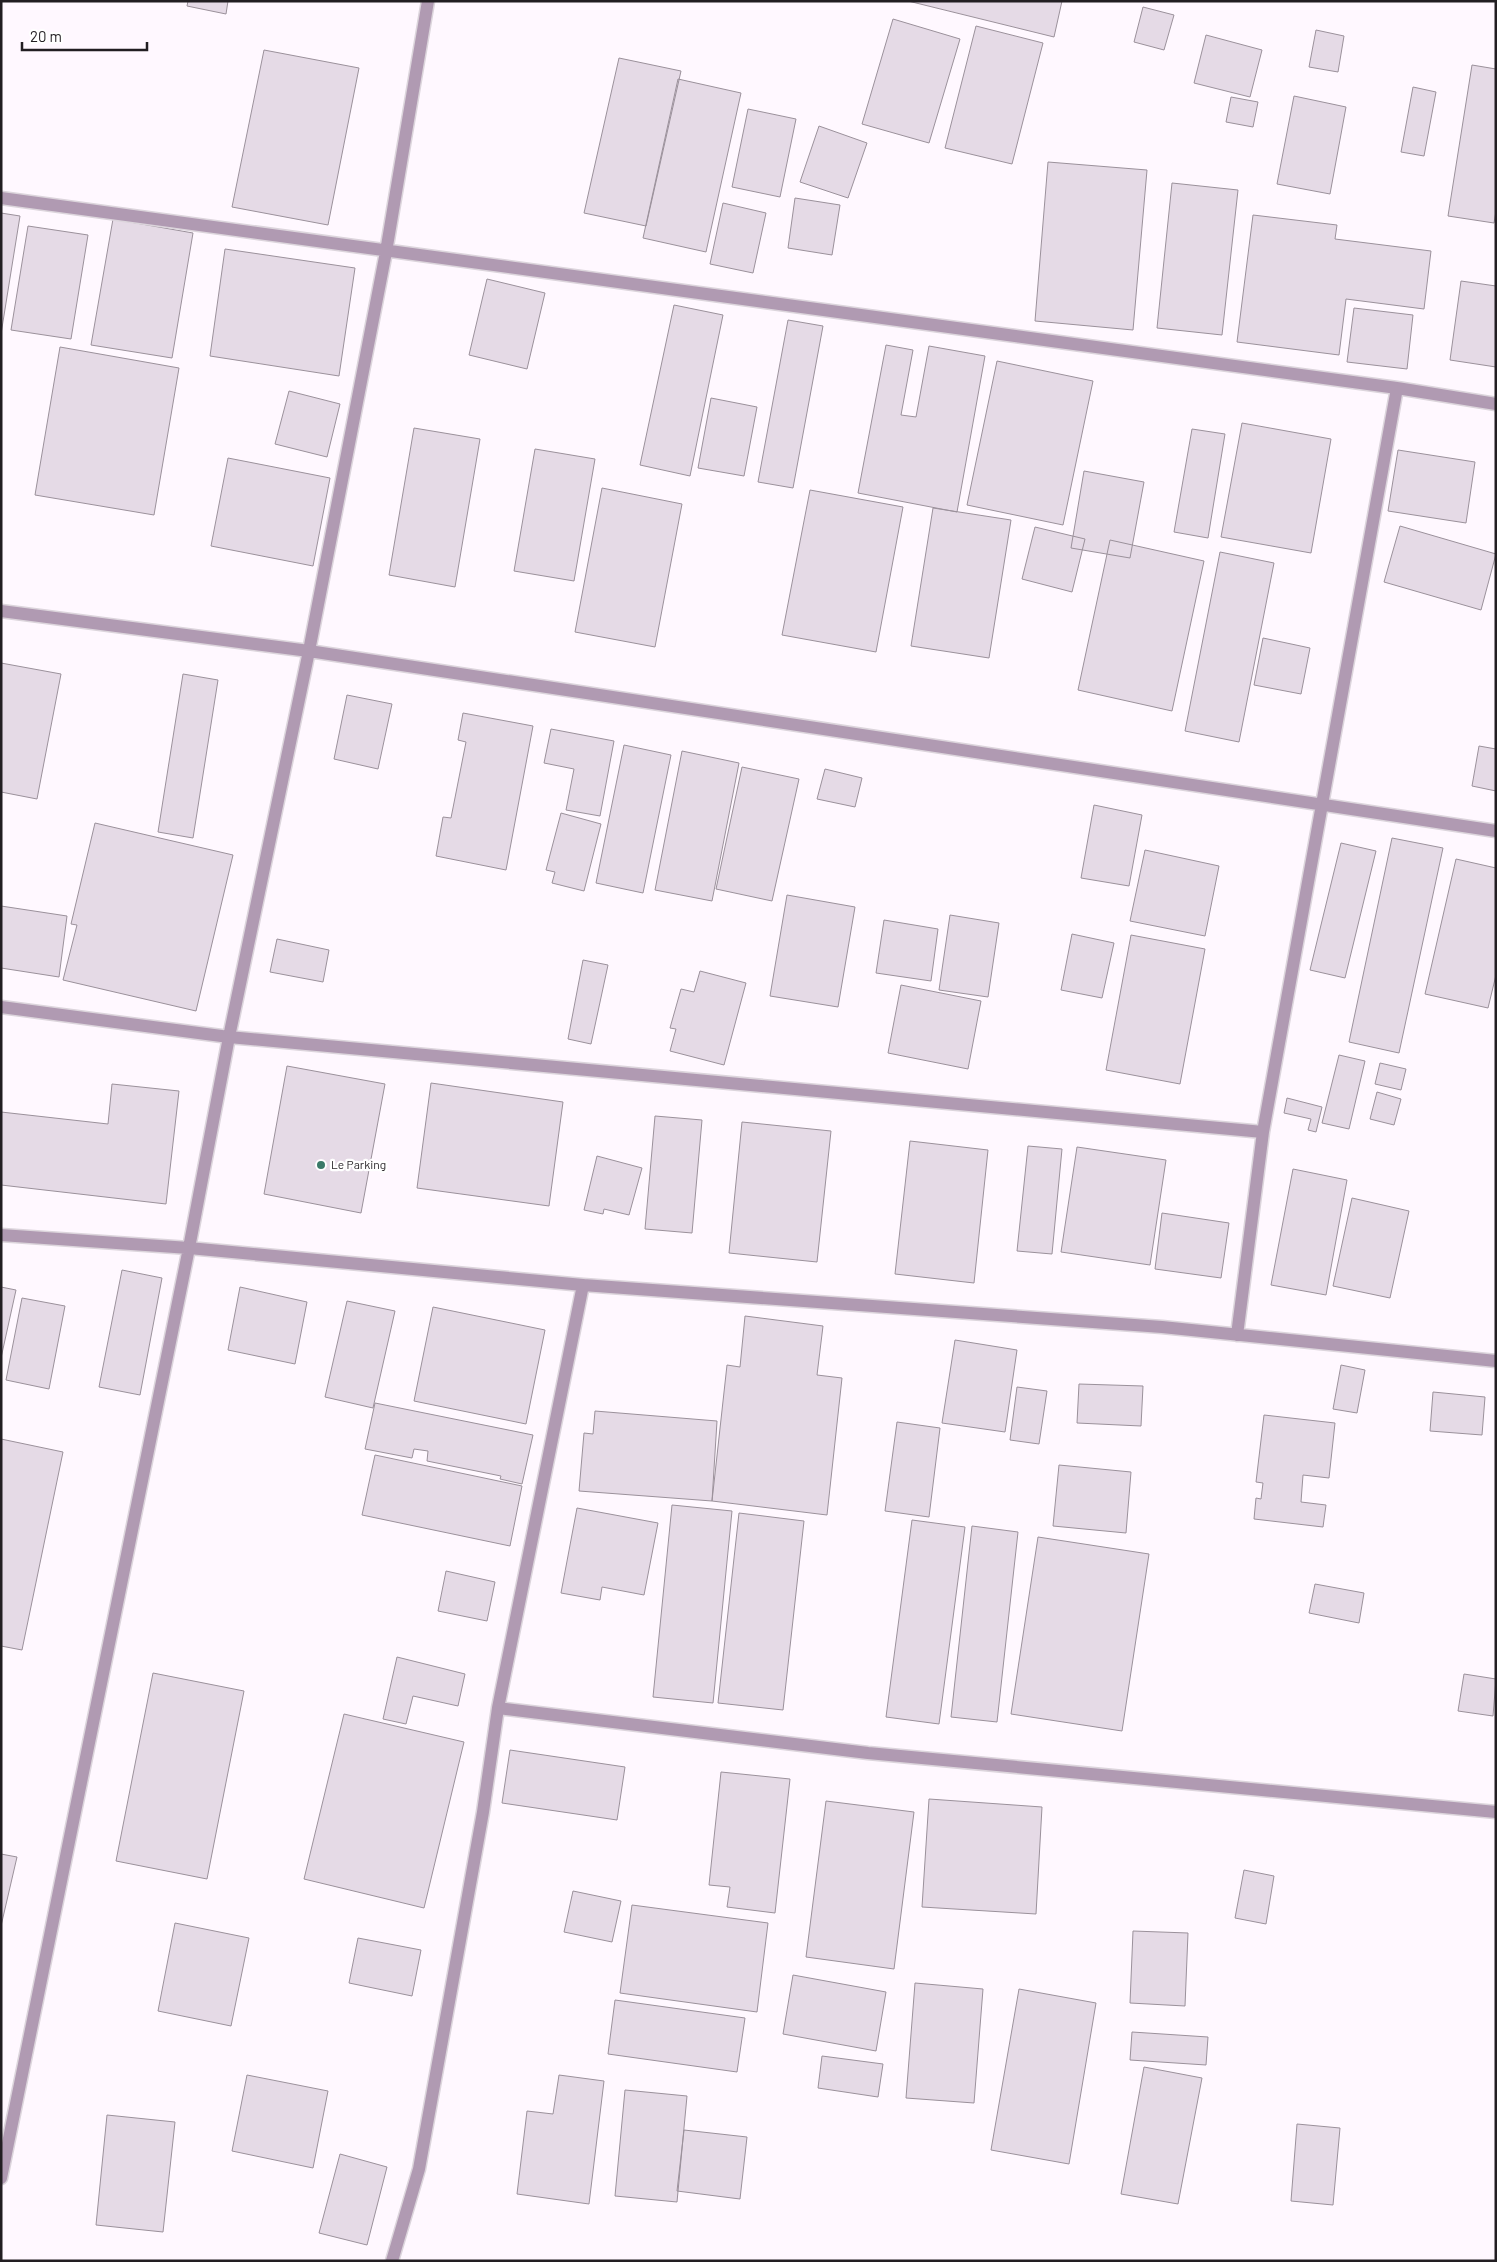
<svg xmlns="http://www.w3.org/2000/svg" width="1497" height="2262" font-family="Barlow,sans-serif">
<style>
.building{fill:#e5dae6;stroke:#9b919b}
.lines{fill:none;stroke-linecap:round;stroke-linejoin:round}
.street-casing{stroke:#dcd5dc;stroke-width:15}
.street{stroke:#b09ab2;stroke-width:12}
.poi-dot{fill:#3a7a69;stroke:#fff;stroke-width:2}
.labels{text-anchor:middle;stroke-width:4.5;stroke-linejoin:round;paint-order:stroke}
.poi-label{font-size:12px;fill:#221e22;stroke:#fff;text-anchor:start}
</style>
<rect width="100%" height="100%" fill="#fff8ff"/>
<path class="building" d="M188,1H228L226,14L187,6Z
M908,1H1062L1054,37Z
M1143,7L1174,15L1164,50L1134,42Z
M893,19L960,39L929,143L862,124Z
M976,26L1043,43L1012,164L945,148Z
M1316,30L1344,36L1338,72L1309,67Z
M1206,35L1262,50L1250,97L1194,83Z
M264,50L359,68L328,225L232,207Z
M619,58L681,71L646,226L584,213Z
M1472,65L1496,69V211L1494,223L1448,216Z
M678,79L741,93L706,252L643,238Z
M1413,87L1436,92L1424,156L1401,152Z
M1294,96L1346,107L1330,194L1277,184Z
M1231,97L1258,102L1253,127L1226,122Z
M748,109L796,119L780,197L732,187Z
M819,126L867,143L848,198L800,182Z
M1048,162L1147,170L1133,330L1035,321Z
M1172,183L1238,190L1222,335L1157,328Z
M795,198L840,205L832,255L788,248Z
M723,203L766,213L753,273L710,264Z
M1,213L20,216L1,334Z
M1253,215L1337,225L1335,239L1431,251L1424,309L1346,299L1339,355L1237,342Z
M113,219L193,233L172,358L91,345Z
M28,226L88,235L71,339L11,330Z
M225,249L355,268L339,376L210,356Z
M487,279L545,293L527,369L469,355Z
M1461,281L1496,286V367L1450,360Z
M674,305L723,315L690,476L640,465Z
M1354,308L1413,315L1407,369L1347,362Z
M788,320L823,326L793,488L758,482Z
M886,345L913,350L901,415L916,417L929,346L985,356L957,512L858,493Z
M60,347L179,368L154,515L35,495Z
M997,361L1093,381L1063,525L967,505Z
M289,391L340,404L327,457L275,444Z
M711,398L757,407L744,476L698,468Z
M1242,423L1331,439L1311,553L1221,537Z
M414,428L480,439L455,587L389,575Z
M1192,429L1225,434L1208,538L1174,532Z
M535,449L595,459L574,581L514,571Z
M1398,450L1475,462L1466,523L1388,511Z
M228,458L330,478L313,566L211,546Z
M1084,471L1144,482L1130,558L1071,548Z
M602,488L682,504L655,647L575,632Z
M810,490L903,507L876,652L782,635Z
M933,508L1011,520L989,658L911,646Z
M1400,526L1496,554L1481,610L1384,582Z
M1035,527L1085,539L1072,592L1022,579Z
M1110,540L1204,561L1172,711L1078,690Z
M1220,552L1274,563L1239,742L1185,731Z
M1263,638L1310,648L1301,694L1254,685Z
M1,663L61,674L37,799L1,792Z
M183,674L218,680L193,838L158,832Z
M347,695L392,704L378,769L334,759Z
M463,713L533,726L506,870L436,856L443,817L451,818L466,742L458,740Z
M551,729L614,741L600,816L566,810L574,769L544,763Z
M624,745L671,755L643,893L596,883Z
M1479,746L1496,749V791L1472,786Z
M682,751L739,763L712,901L655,890Z
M742,767L799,779L772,901L716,889Z
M825,769L862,778L855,807L817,799Z
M1094,805L1142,815L1129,886L1081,878Z
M561,813L601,824L584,891L552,883L555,872L546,870Z
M95,823L233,855L196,1011L63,980L77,925L71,924Z
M1392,838L1443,848L1399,1053L1349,1042Z
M1341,843L1376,851L1345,978L1310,970Z
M1145,850L1219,866L1205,936L1130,921Z
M1456,859L1496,868V975L1488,1008L1425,994Z
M787,895L855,907L838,1007L770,996Z
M1,906L67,916L59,977L1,968Z
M950,915L999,923L988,997L939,990Z
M884,920L938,929L931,981L876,973Z
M1072,934L1114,943L1102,998L1061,990Z
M1131,935L1205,949L1180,1084L1106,1070Z
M277,939L329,950L323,982L270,972Z
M583,960L608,965L591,1044L568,1039Z
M700,971L746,983L724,1065L670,1051L676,1029L670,1028L681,989L694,992Z
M901,985L981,1001L968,1069L888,1053Z
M1339,1055L1365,1061L1349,1129L1322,1123Z
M1380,1063L1406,1069L1401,1090L1375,1084Z
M287,1066L385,1084L361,1213L264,1194Z
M431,1083L563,1102L549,1206L417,1188Z
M112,1084L179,1091L166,1204L1,1185V1112L108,1124Z
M1377,1092L1401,1099L1394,1125L1370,1119Z
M1287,1098L1322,1107L1316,1132L1308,1130L1311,1119L1284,1113Z
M655,1116L702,1120L692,1233L645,1229Z
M742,1122L831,1131L817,1262L729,1253Z
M910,1141L988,1150L974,1283L895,1274Z
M1028,1146L1062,1149L1052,1254L1017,1251Z
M1077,1147L1166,1160L1150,1265L1061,1252Z
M597,1156L642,1168L629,1215L604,1209L603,1214L584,1210Z
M1293,1169L1347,1180L1326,1295L1271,1285Z
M1352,1198L1409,1211L1390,1298L1333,1286Z
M1162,1213L1229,1223L1221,1278L1155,1269Z
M122,1270L162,1278L140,1395L99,1387Z
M1,1287L16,1290L1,1358Z
M240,1287L307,1302L295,1364L228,1350Z
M22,1298L65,1306L49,1389L6,1380Z
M347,1301L395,1311L373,1408L325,1397Z
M433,1307L545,1330L526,1424L414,1401Z
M745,1316L823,1326L817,1375L842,1378L827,1515L712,1501L727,1365L740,1367Z
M955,1340L1017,1350L1005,1432L942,1423Z
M1341,1365L1365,1370L1357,1413L1333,1409Z
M1079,1384L1143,1386L1141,1426L1077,1423Z
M1017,1387L1047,1391L1039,1444L1010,1440Z
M1433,1392L1485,1397L1482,1435L1430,1431Z
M375,1403L533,1435L522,1484L500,1479L501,1476L427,1461L428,1451L414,1449L412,1458L365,1449Z
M595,1411L717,1421L712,1501L579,1491L584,1433L593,1434Z
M1264,1415L1335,1423L1329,1478L1303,1475L1301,1502L1326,1505L1323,1527L1254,1519L1256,1498L1261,1499L1263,1483L1256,1482Z
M897,1422L940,1428L929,1517L885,1511Z
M1,1439L63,1452L22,1650L1,1646Z
M375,1455L522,1486L510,1546L362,1515Z
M1059,1465L1131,1472L1126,1533L1053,1526Z
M672,1505L732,1511L713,1703L653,1697Z
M577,1508L658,1523L644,1595L602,1587L600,1600L561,1593Z
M739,1513L804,1521L783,1710L718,1703Z
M912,1520L965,1527L939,1724L886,1717Z
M972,1526L1018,1532L997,1722L951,1717Z
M1038,1537L1149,1554L1122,1731L1011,1714Z
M446,1571L495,1582L487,1621L438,1611Z
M1315,1584L1364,1593L1359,1623L1309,1613Z
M397,1657L465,1674L458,1706L413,1696L406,1724L383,1719Z
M153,1673L244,1691L207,1879L116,1861Z
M1464,1674L1496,1679L1493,1716L1458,1711Z
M344,1714L464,1742L424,1908L304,1879Z
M510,1750L625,1767L617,1820L502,1803Z
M721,1772L790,1779L775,1913L727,1907L730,1887L709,1885Z
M929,1799L1042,1807L1036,1914L922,1907Z
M826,1801L914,1812L894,1969L806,1957Z
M1,1854L17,1857L1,1926Z
M1244,1870L1274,1876L1266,1924L1235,1918Z
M573,1891L621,1901L612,1942L564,1932Z
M632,1905L768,1923L757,2012L620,1993Z
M175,1923L249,1938L231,2026L158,2011Z
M1133,1931L1188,1933L1185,2006L1130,2003Z
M358,1938L421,1950L412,1996L349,1983Z
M793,1975L886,1992L876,2051L783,2034Z
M915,1983L983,1989L974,2103L906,2098Z
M1019,1989L1096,2003L1069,2164L991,2150Z
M615,2000L745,2018L737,2072L608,2054Z
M1132,2032L1208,2037L1206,2065L1130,2060Z
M822,2056L883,2064L878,2097L818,2088Z
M1144,2067L1202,2078L1178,2204L1121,2194Z
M247,2075L328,2091L313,2168L232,2151Z
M559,2075L604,2081L589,2204L517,2194L527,2111L553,2114Z
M625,2090L687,2096L677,2202L615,2196Z
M107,2115L175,2122L163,2232L96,2225Z
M1297,2124L1340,2128L1333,2205L1291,2201Z
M684,2130L747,2137L740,2199L677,2191Z
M340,2154L387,2167L367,2245L319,2233Z"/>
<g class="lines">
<defs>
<path id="street" d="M1,198L1397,388L1496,404
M1,611L309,651L1496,831
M1,1007L229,1037L1263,1132
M1,1235L189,1248L583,1285L1162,1327L1496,1361
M1237,1335L1263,1132L1397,388
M498,1708L868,1753L1496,1812
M1,2178L189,1248L229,1037L309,651L386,252L428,1
M392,2261L419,2169L483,1812L498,1708L583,1285"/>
</defs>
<use href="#street" class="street-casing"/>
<use href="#street" class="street"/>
</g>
<circle class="poi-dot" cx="321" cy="1165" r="5"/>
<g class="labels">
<g class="poi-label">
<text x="331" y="1169">Le Parking</text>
</g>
</g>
<rect width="1497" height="2262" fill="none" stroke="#221e22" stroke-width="5"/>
<path d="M22 42v8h125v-8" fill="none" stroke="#221e22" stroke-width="2.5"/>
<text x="30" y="42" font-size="15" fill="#221e22" stroke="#ffffff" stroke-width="4" paint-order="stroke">20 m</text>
</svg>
